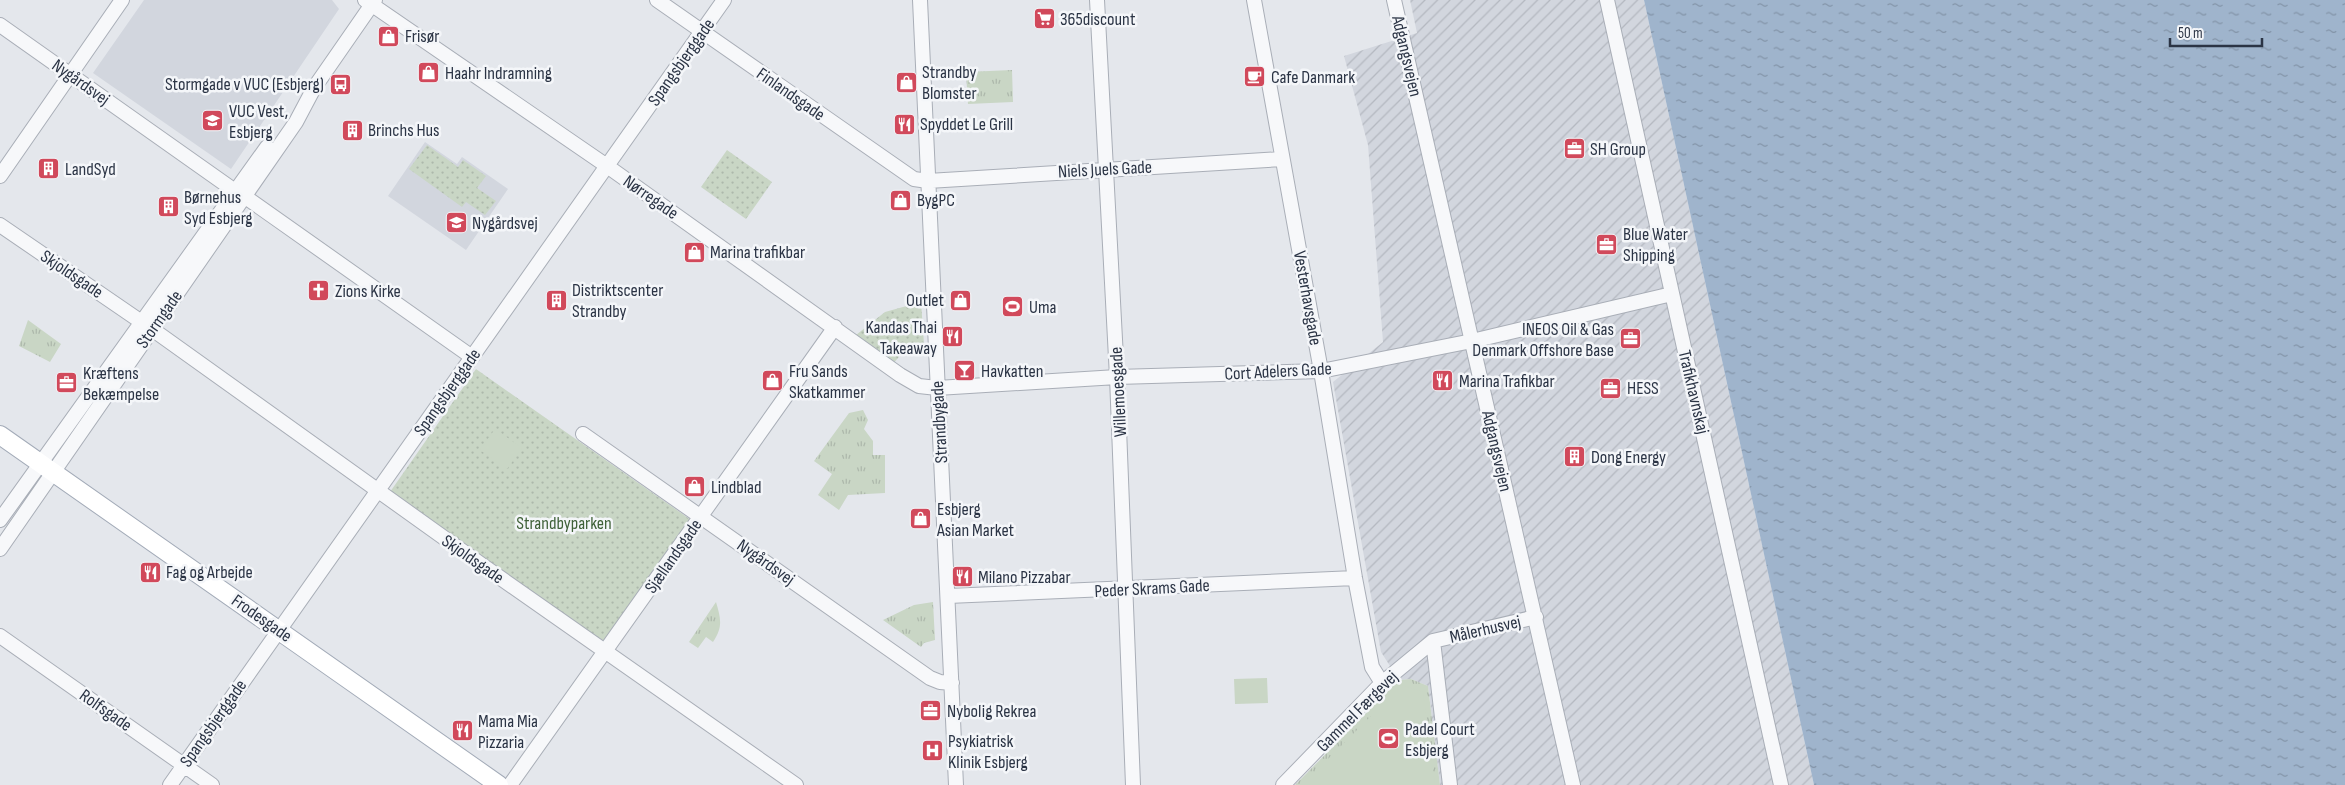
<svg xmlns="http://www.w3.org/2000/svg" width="2345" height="785" font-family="'Sofia Sans Condensed',sans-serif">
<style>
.built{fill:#d2d6de}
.industrial{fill:url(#industrial-furrows)}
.grass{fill:url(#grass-tufts)}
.park{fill:url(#park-dots)}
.pitch{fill:#c9d6c5}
.water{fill:url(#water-ripples)}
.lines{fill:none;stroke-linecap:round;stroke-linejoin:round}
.minor-casing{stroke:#a9aeb7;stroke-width:16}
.major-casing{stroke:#a3abb8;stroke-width:20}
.minor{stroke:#f7f8fa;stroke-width:14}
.major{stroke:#fff;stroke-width:18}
.labels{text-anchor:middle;stroke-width:5;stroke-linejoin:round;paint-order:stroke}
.poi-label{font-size:18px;fill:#2b3445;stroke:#f4f6f9;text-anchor:start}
.street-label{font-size:18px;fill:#2b3445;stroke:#f4f6f9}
.park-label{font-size:18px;fill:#3f6138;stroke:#f4f6f9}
</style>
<defs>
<pattern id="industrial-furrows" width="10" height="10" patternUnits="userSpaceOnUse" patternTransform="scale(1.25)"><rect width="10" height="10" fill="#d2d6de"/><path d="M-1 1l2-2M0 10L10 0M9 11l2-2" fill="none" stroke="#b4b8c0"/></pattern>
<pattern id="grass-tufts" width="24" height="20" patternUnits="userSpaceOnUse" patternTransform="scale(1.25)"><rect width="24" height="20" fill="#c9d6c5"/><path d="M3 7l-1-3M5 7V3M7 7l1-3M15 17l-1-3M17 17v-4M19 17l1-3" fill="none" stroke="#adb8ab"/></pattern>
<pattern id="park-dots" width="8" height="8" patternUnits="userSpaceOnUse" patternTransform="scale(1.25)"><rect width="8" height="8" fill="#c9d6c5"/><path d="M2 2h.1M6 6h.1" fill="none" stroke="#adb8ab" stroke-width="1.8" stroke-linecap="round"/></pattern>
<pattern id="water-ripples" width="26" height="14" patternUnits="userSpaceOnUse" patternTransform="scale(1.25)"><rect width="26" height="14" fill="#9fb4cc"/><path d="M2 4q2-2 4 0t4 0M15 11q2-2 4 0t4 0" fill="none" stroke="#8293a7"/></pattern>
</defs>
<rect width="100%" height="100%" fill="#e4e7ec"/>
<path class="built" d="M144,0H332L339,9L231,169L93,73Z
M425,142L457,164L462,157L508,189L466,250L388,196Z"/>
<path class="industrial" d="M1410,0H1644L1814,785H1440L1428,686L1411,679L1399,680L1381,652L1333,382L1383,342L1368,145L1344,56L1417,33Z"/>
<path class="grass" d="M1012,70L1013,102L968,104L966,72Z
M28,320L61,344L50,362L19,346Z
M863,410L868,420L864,429L873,441V455H885V493L848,495L839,510L818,495L832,474L814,461L849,413Z
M716,602C721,619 723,627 713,642L706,637L698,648L689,642Z
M933,602L935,640L924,643L921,647L883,620L914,605Z
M1411,679L1428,686L1440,785H1295L1399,680Z"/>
<path class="park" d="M427,145L458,167L463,160L486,176L477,188L496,201L485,215L466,202L462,207L409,169Z
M727,150L772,182L746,219L701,187Z
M921,302L924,344L902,353L893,364L856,335L885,312Z
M476,369L691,520L604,642L390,492Z"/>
<path class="pitch" d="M495,429L522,448L507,469L480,450Z
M1267,678L1268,703L1235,704L1234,679Z
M1402,685L1423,692L1435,785H1302Z"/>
<path class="water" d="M1644,0H2345V785H1814Z"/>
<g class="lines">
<defs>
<path id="minor" d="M365,0L607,166L900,375L919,386L937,388L1117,377L1321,371L1472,341L1672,294
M657,0L914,179L928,181L1282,159
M920,0L956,785
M1097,0L1117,377L1133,785
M1254,0L1321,371L1355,578L1372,667L1382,683
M1394,0L1573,785
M1607,0L1781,785
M0,25L235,191
M0,176L122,0
M244,196L472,357
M0,225L143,323
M152,329L482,565L796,785
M583,434L930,678L940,682L952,683
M0,520L267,147
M0,549L296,122L314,88L375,0
M948,596L1355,578
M0,636L212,785
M1433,641L1450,785
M170,785L724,0
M510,785L835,327
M1283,785L1382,683L1433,641L1536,617"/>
<path id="major" d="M0,435L499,785"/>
</defs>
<use href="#minor" class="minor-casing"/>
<use href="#major" class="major-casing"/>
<use href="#minor" class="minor"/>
<use href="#major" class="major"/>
</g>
<defs>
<symbol id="supermarket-square" viewBox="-11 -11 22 22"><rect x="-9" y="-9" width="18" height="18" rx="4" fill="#d1495b" stroke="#f4f6f9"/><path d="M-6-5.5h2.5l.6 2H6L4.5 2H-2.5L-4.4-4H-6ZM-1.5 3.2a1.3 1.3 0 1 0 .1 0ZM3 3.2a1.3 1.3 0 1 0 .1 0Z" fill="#fff"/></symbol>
<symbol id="shop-square" viewBox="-11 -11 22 22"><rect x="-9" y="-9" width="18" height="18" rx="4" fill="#d1495b" stroke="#f4f6f9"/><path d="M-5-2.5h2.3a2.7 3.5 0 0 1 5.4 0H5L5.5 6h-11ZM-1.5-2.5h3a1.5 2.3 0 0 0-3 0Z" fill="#fff"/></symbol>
<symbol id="cafe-square" viewBox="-11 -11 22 22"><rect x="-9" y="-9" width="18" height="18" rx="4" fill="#d1495b" stroke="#f4f6f9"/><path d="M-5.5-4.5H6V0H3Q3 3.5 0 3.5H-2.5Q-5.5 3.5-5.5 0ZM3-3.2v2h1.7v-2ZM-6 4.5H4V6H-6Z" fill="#fff"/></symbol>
<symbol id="bus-square" viewBox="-11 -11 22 22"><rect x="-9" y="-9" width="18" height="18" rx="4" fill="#d1495b" stroke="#f4f6f9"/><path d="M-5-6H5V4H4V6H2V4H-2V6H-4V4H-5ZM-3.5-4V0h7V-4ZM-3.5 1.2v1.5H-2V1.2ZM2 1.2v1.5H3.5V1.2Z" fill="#fff"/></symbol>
<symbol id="school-square" viewBox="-11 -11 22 22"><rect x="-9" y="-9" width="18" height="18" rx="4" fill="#d1495b" stroke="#f4f6f9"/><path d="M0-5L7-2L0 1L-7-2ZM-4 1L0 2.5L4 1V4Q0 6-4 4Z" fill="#fff"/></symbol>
<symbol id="restaurant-square" viewBox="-11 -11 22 22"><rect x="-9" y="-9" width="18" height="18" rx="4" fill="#d1495b" stroke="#f4f6f9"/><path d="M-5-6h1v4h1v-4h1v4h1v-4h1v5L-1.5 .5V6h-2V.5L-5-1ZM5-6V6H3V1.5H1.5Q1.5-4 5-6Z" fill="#fff"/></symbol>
<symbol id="building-square" viewBox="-11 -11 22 22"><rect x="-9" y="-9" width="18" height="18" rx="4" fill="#d1495b" stroke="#f4f6f9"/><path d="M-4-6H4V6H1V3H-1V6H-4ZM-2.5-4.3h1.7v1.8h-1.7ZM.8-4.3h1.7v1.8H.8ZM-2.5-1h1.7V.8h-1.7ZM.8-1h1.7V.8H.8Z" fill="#fff"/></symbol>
<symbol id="office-square" viewBox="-11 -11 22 22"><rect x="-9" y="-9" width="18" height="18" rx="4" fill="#d1495b" stroke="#f4f6f9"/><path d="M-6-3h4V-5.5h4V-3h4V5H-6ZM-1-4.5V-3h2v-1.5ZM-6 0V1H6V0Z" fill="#fff"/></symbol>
<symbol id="church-square" viewBox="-11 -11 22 22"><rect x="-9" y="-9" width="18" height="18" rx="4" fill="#d1495b" stroke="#f4f6f9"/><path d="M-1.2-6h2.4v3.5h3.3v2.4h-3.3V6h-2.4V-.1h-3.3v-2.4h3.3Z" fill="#fff"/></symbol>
<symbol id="stadium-square" viewBox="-11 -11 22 22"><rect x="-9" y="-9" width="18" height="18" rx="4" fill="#d1495b" stroke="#f4f6f9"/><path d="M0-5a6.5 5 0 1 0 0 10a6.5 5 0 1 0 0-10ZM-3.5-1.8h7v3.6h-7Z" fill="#fff"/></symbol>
<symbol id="bar-square" viewBox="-11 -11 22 22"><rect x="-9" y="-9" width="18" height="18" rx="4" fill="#d1495b" stroke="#f4f6f9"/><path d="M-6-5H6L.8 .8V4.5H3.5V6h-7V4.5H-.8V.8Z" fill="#fff"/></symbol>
<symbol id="hospital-square" viewBox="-11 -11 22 22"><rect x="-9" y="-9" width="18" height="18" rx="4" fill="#d1495b" stroke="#f4f6f9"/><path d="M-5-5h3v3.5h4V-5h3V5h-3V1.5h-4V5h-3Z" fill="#fff"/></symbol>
</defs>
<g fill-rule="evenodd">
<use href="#supermarket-square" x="1032" y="6" width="25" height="25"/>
<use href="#shop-square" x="376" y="24" width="25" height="25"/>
<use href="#shop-square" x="416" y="60" width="25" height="25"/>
<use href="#cafe-square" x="1242" y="64" width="25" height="25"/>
<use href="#shop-square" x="894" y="70" width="25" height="25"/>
<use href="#bus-square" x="328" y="72" width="25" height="25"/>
<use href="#school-square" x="200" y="108" width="25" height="25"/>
<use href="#restaurant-square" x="892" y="112" width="25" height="25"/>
<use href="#building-square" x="340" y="118" width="25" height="25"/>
<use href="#office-square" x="1562" y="136" width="25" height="25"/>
<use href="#building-square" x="36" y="156" width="25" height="25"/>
<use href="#shop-square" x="888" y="188" width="25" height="25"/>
<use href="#building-square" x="156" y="194" width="25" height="25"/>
<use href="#school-square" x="444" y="210" width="25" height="25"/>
<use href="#office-square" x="1594" y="232" width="25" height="25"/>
<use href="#shop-square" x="682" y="240" width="25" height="25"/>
<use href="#church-square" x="306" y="278" width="25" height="25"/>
<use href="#building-square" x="544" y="288" width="25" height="25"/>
<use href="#shop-square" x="948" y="288" width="25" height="25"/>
<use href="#stadium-square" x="1000" y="294" width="25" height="25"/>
<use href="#restaurant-square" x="940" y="324" width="25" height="25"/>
<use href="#office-square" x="1618" y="326" width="25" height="25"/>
<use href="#bar-square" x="952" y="358" width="25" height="25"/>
<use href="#shop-square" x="760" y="368" width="25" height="25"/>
<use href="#restaurant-square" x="1430" y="368" width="25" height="25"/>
<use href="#office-square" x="54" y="370" width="25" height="25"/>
<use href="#office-square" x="1598" y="376" width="25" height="25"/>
<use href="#building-square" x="1562" y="444" width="25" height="25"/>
<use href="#shop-square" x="682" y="474" width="25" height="25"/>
<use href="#shop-square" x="908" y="506" width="25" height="25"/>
<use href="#restaurant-square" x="138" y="560" width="25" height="25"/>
<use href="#restaurant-square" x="950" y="564" width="25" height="25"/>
<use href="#office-square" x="918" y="698" width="25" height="25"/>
<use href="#restaurant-square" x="450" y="718" width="25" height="25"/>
<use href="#stadium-square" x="1376" y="726" width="25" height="25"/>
<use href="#hospital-square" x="920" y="738" width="25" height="25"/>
</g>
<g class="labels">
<g class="poi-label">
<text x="1060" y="25">365discount</text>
<text x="405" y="42">Frisør</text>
<text x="922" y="78">Strandby<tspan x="922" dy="21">Blomster</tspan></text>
<text x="445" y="79">Haahr Indramning</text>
<text x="1271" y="83">Cafe Danmark</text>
<text x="324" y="90" text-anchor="end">Stormgade v VUC (Esbjerg)</text>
<text x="229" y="117">VUC Vest,<tspan x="229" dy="21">Esbjerg</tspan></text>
<text x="920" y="130">Spyddet Le Grill</text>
<text x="368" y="136">Brinchs Hus</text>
<text x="1590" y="155">SH Group</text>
<text x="65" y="175">LandSyd</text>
<text x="184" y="203">Børnehus<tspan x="184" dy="21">Syd Esbjerg</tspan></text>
<text x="917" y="206">BygPC</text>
<text x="472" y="229">Nygårdsvej</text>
<text x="1623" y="240">Blue Water<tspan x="1623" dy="21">Shipping</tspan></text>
<text x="710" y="258">Marina trafikbar</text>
<text x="572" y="296">Distriktscenter<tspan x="572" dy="21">Strandby</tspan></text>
<text x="335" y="297">Zions Kirke</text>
<text x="944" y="306" text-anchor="end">Outlet</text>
<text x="1029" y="313">Uma</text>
<text x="937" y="333" text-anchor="end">Kandas Thai<tspan x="937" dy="21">Takeaway</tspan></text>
<text x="1614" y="335" text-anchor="end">INEOS Oil &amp; Gas<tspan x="1614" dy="21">Denmark Offshore Base</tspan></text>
<text x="789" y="377">Fru Sands<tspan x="789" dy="21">Skatkammer</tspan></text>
<text x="981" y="377">Havkatten</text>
<text x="83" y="379">Kræftens<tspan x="83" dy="21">Bekæmpelse</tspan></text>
<text x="1459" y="387">Marina Trafikbar</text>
<text x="1627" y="394">HESS</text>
<text x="1591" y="463">Dong Energy</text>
<text x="711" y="493">Lindblad</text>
<text x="937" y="515">Esbjerg<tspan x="937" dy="21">Asian Market</tspan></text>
<text x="166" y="578">Fag og Arbejde</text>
<text x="978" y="583">Milano Pizzabar</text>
<text x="947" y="717">Nybolig Rekrea</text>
<text x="478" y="727">Mama Mia<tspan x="478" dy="21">Pizzaria</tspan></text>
<text x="1405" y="735">Padel Court<tspan x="1405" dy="21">Esbjerg</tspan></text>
<text x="948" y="747">Psykiatrisk<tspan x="948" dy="21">Klinik Esbjerg</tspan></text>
</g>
<g class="street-label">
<text transform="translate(1407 56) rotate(77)" y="6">Adgangsvejen</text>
<text transform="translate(681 62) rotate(-55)" y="6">Spangsbjerggade</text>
<text transform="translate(81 82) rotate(35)" y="6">Nygårdsvej</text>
<text transform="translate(791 94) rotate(35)" y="6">Finlandsgade</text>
<text transform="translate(1105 169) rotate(-3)" y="6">Niels Juels Gade</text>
<text transform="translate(651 197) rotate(35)" y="6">Nørregade</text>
<text transform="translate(72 274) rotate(34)" y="6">Skjoldsgade</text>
<text transform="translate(1308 298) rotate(80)" y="6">Vesterhavsgade</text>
<text transform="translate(159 319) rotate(-55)" y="6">Stormgade</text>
<text transform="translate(1278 371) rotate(-3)" y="6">Cort Adelers Gade</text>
<text transform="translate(447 392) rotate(-55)" y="6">Spangsbjerggade</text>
<text transform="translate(1118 392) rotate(-93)" y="6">Willemoesgade</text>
<text transform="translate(1694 392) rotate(77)" y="6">Trafikhavnskaj</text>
<text transform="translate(939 422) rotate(-93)" y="6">Strandbygade</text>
<text transform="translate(1497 451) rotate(77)" y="6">Adgangsvejen</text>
<text transform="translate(673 556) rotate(-55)" y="6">Sjællandsgade</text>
<text transform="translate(473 559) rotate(35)" y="6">Skjoldsgade</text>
<text transform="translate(766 562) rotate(35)" y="6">Nygårdsvej</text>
<text transform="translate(1152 588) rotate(-3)" y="6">Peder Skrams Gade</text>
<text transform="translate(262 618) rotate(35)" y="6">Frodesgade</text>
<text transform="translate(1485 629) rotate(-13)" y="6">Målerhusvej</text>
<text transform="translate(106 710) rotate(35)" y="6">Rolfsgade</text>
<text transform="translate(1357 711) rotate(-45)" y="6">Gammel Færgevej</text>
<text transform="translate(213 723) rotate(-55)" y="6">Spangsbjerggade</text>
</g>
<g class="park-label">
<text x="564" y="529">Strandbyparken</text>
</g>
</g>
<path d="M2170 38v8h92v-8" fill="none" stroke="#2b3445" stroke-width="2.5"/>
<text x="2178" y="38" font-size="15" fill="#2b3445" stroke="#f4f6f9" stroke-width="4" paint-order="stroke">50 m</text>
</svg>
